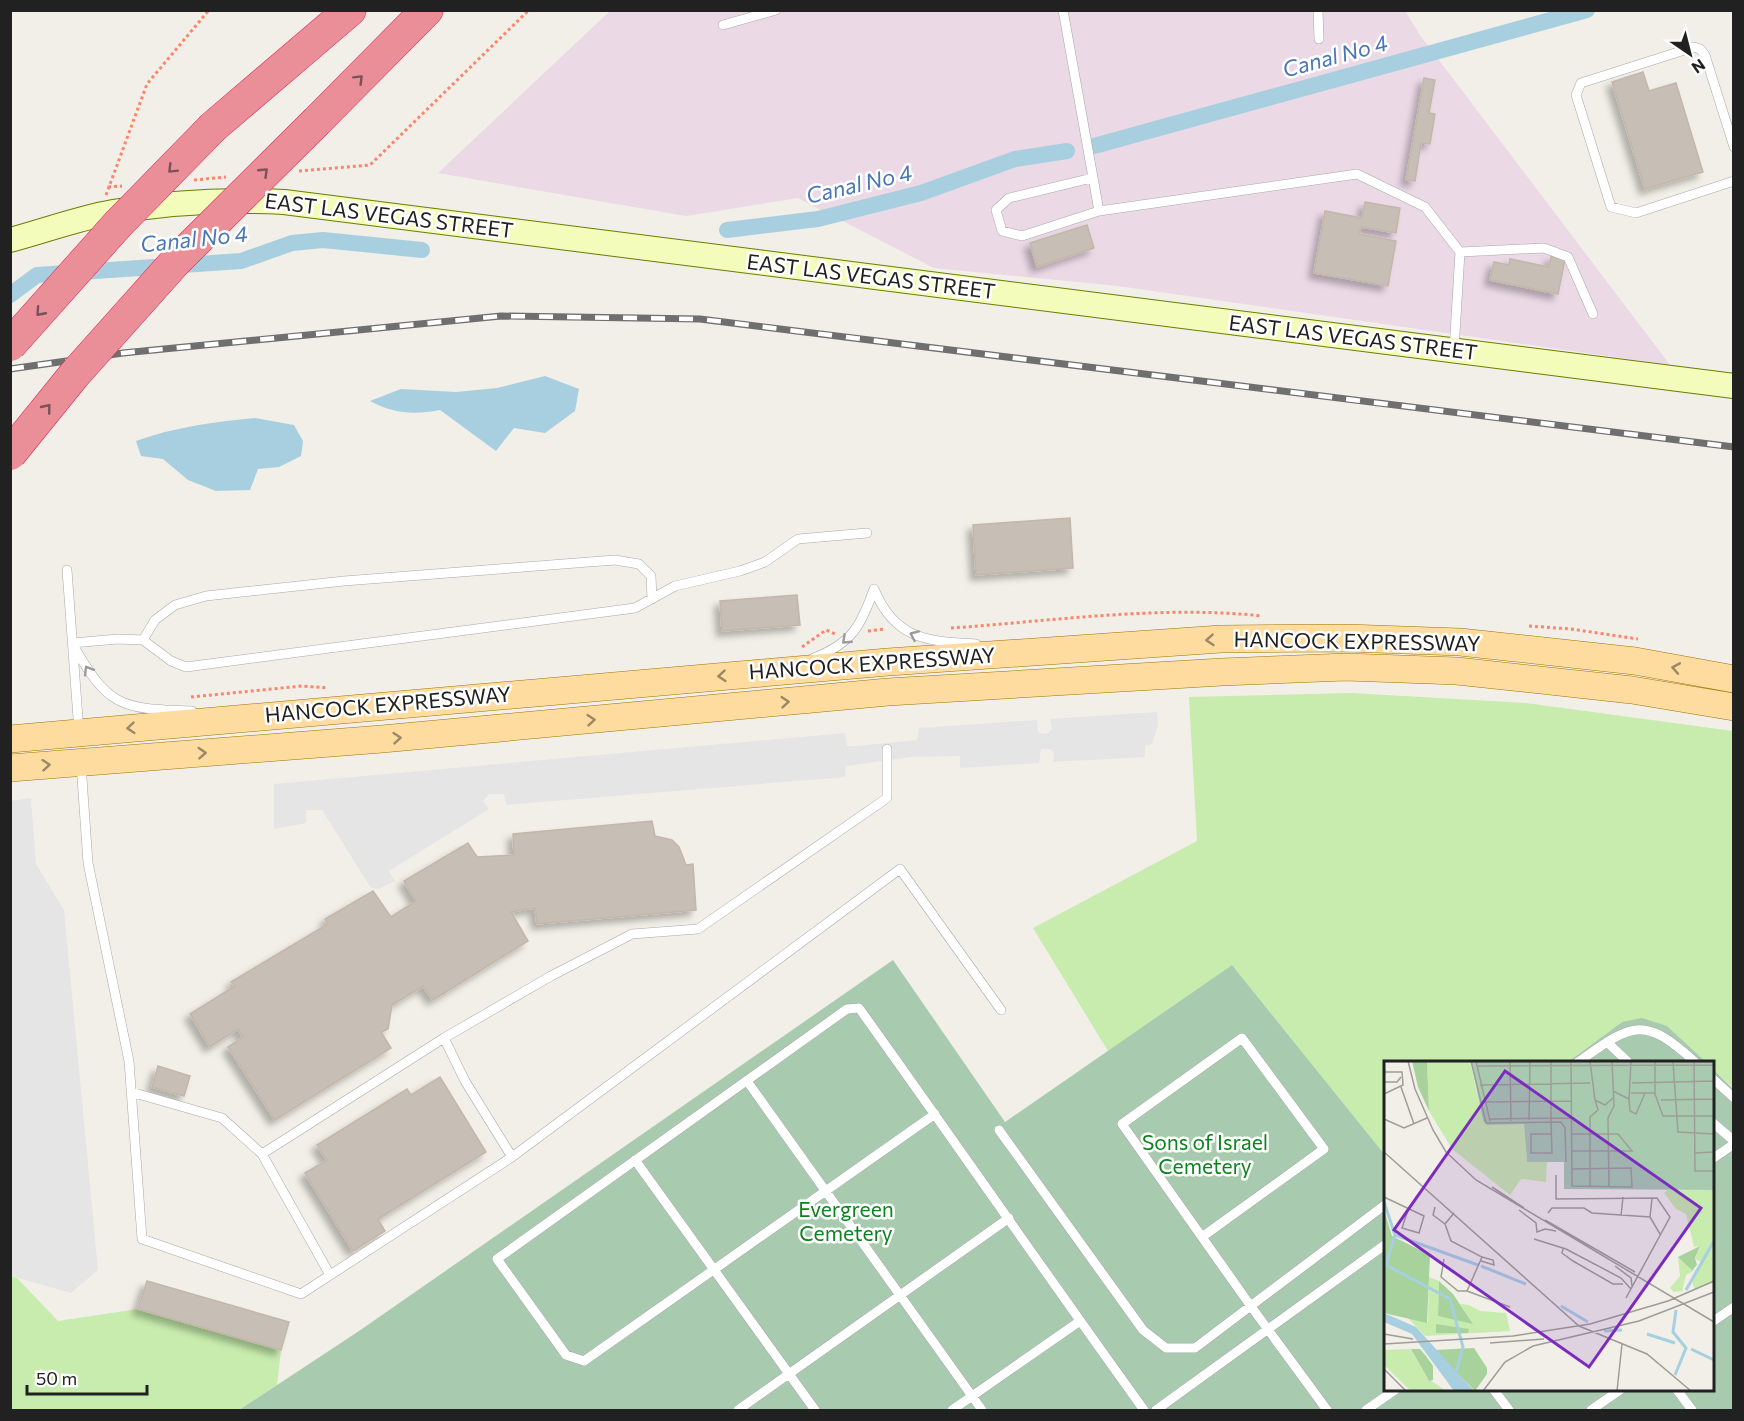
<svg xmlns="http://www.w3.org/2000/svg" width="1744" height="1421" font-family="Commissioner,sans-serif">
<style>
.industrial{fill:#ebd9e6}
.grass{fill:#c7ecad}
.cemetery{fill:#a8cbb0}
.parking{fill:#e5e5e5}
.water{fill:#a7cfe0}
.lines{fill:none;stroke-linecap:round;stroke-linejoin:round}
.canal{stroke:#a7cfe0;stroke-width:16}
.building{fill:#c7beb6;stroke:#c4b7a9;stroke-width:1.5;filter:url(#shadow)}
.lane-casing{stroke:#a8a8a8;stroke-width:10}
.secondary-casing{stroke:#687e02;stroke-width:26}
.primary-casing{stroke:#9e7500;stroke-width:28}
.highway-casing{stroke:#e12357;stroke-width:33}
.path{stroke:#fe856c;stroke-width:3;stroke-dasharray:3 3;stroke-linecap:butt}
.lane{stroke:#fff;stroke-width:9}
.secondary{stroke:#f4fcbb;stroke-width:24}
.primary{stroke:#fedc9f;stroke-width:27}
.highway{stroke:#ea8e98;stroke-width:32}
.rail-casing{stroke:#6f6f6f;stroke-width:7}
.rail{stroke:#fff;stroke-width:4.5;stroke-dasharray:14;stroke-linecap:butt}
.highway-bridge-casing{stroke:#e12357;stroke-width:33;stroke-linecap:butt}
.highway-bridge{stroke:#ea8e98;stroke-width:32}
.oneway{stroke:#7b5257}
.oneway2{stroke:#9b9b9b}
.oneway3{stroke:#9b8866}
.labels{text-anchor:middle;stroke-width:5;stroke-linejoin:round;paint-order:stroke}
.street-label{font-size:21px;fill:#212121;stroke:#fff}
.park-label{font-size:21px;fill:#09851c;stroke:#fff}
.water-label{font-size:22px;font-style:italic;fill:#4977b5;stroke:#fff}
.inset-river{fill:none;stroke:#a7cfe0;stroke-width:3}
.inset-road{fill:none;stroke:#9e9d98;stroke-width:1.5}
.view{fill:#7b2cbf;fill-opacity:0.15;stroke:#7b2cbf;stroke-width:3}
.inset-edge{fill:none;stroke:#212121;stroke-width:3}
</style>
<defs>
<filter id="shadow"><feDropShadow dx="-5.5" dy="5.5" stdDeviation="3" flood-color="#0004"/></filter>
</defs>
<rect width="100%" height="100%" fill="#f1efe7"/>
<path class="industrial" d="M610,11H1405L1420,35L1670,365L1118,286L934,268L798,198L686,216L438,173Z"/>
<path class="grass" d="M1351,693L1526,703L1733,731V1088L1713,1069L1712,1062H1706L1667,1026L1622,1022L1568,1062H1386L1385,1155L1232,965L1108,1051L1033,928L1197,841L1189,697Z
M10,1276L17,1278L58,1321L138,1309L281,1350L277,1385L239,1410H11Z"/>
<path class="cemetery" d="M893,960L1005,1122L1232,965L1385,1155L1386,1390H1712L1713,1069L1733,1089V1410H239L359,1331Z
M1642,1018L1667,1026L1706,1062H1568L1622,1022Z"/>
<path class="parking" d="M1157,712L1158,725L1152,744L1145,746V757L1053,762L1054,753L1051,749H1041L1039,763L960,768V756L911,757L846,766L845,777L506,805L504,794H489L483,801L489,809L389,871L395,881L378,889L371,888L322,810H306V823L274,829V784L845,733L847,746H857L917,740L919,728L1037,720L1038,732L1042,734L1048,733L1052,729L1050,719Z
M31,798L36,864L64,910L98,1270L71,1293L11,1276L10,801Z"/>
<path class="water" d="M545,376L579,389L575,411L545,433L514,428L496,451L440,410C413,415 395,414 370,401L401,389L456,392L497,388Z
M255,418L294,425L303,441L301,456L279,467L258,469L250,490L216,491L188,480L163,459L141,456L136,441C174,427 215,422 255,418Z"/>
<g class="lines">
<path class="canal" d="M1094,146L1587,10
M727,230L818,219L921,193L1015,159L1067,151
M10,295L37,275L241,261L292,243L323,240L422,250"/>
</g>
<path class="building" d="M1643,72L1649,91L1676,83L1703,172L1645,189L1612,82Z
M1424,78L1435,80L1429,113L1435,114L1430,144L1421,143L1415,181L1406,180Z
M1365,202L1400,208L1396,233L1361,227L1359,234L1396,241L1388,286L1314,273L1325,211L1362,218Z
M1087,225L1094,248L1037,267L1030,243Z
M1551,256L1565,259L1558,294L1490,280L1494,262L1509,265L1510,259L1549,267Z
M1070,518L1073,568L976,575L973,525Z
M797,595L800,625L722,631L720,601Z
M652,821L655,836L672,840L679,847L686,865L693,864L696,910L537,924L535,908L511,912L528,941L433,1000L423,986L392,1005L388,1029L381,1032L391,1048L275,1120L228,1047L243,1037L238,1029L210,1047L190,1014L235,986L231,982L328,924L325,919L373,891L391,917L416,901L404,881L468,843L477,857L514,855L513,834Z
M158,1066L190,1076L184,1096L152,1087Z
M440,1077L486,1152L378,1219L385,1231L353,1251L305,1173L327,1160L317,1145L407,1089L411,1095Z
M147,1281L289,1322L281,1350L138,1309Z"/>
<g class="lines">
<defs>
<path id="lane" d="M1063,10L1099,211L1357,174L1425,207L1460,252L1454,350
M1318,10L1319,39
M723,25L776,10
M1734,147L1705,55L1700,49L1694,47L1581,83L1576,95L1611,207L1636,213L1734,181
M1092,178L1009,198L996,210L1002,231L1022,236L1099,211
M1460,252L1544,248L1568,257L1593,314
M67,570L79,732
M874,589C895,640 927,641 976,644
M143,640L155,620L175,605L206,596L344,581L615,560L639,564L651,576L652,599
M814,658C852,643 861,626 874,589
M192,711C120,709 108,707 72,643L118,639L143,640L171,661L186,667L635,608L675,586L740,571L765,562L798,539L867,533
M81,764L88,863L129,1061L142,1239L301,1294L512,1157L900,869L1001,1010
M444,1038L465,1081L512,1157
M1607,1042L1628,1062
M1578,1062C1632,1024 1643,1014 1695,1062
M1712,1078L1734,1098
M747,1081L982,1410
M131,1092L222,1118L262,1154L444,1038L551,976L632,934L698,929L887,798V749
M935,1114L584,1361L566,1355L497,1259L847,1009L859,1008C955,1142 1048,1277 1144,1410
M1712,1122L1734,1141
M999,1130L1143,1330L1166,1348H1195L1386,1204
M262,1154L330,1275
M1712,1159L1734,1144
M635,1160L815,1410
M1202,1237L1324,1149L1242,1038L1122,1124L1250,1305L1327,1410
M1712,1322L1734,1307
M1494,1390L1509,1410
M1677,1390L1692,1410
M738,1410L1009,1218
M952,1410L1080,1321
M1156,1410L1386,1244
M1366,1410L1395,1390
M1591,1410L1620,1390"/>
<path id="secondary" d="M10,240C44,231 79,218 113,212C170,202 226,199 284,202L1734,386"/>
<path id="primary" d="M10,739L888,662L1221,639L1347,638L1460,642L1635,661L1734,679
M10,768L382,739L888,692L1222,672L1346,667L1457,671L1632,690L1734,707"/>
<path id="highway" d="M317,121L427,10
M213,127L350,10"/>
</defs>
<use href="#lane" class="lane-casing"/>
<use href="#secondary" class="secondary-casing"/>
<use href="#primary" class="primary-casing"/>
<use href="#highway" class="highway-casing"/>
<path class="path" d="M299,171L370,165L529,10
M194,180L226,177
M108,187L122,186
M106,195L147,84L209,10
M1529,626L1571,629L1638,639
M951,628C1053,621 1161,605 1262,616
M868,631L885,629
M802,647L826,630L835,634
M191,697L302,686L328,688"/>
<use href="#lane" class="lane"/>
<use href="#secondary" class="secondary"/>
<use href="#primary" class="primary"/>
<use href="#highway" class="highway"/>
<defs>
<path id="rail" d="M10,369L123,353L501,316L700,319L1734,447"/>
</defs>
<use href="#rail" class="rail-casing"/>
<use href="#rail" class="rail"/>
<defs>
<path id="highway-bridge" d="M10,345L118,224L213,127
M10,454L74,375L175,262L317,121"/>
</defs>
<use href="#highway-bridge" class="highway-bridge-casing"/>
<use href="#highway-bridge" class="highway-bridge"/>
</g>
<defs><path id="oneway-chevron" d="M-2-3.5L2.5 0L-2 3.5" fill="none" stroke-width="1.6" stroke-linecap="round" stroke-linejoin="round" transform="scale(1.5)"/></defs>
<g class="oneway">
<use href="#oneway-chevron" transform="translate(359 79) rotate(-45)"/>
<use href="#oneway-chevron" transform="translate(172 169) rotate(135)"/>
<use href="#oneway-chevron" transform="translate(264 172) rotate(-44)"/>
<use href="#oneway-chevron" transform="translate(40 312) rotate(132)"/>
<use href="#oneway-chevron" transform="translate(47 408) rotate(-51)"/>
</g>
<g class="oneway2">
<use href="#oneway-chevron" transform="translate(914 635) rotate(-156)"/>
<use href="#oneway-chevron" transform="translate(846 640) rotate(137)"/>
<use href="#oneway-chevron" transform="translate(88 670) rotate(-121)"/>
</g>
<g class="oneway3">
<use href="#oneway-chevron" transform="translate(1210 640) rotate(176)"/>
<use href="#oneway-chevron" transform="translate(1676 668) rotate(-170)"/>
<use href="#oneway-chevron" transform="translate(722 676) rotate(175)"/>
<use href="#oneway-chevron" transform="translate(785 702) rotate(-5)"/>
<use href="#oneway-chevron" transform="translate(591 720) rotate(-5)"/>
<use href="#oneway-chevron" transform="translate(131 728) rotate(175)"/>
<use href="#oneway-chevron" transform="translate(397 738) rotate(-5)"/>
<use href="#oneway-chevron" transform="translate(202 753) rotate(-4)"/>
<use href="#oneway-chevron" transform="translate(46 765) rotate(-5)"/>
</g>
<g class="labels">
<g class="street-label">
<text transform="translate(389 216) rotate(7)" y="7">EAST LAS VEGAS STREET</text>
<text transform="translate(871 277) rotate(7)" y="7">EAST LAS VEGAS STREET</text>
<text transform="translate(1353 338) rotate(7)" y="7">EAST LAS VEGAS STREET</text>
<text transform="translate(1357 642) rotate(1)" y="7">HANCOCK EXPRESSWAY</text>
<text transform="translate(872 664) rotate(-4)" y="7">HANCOCK EXPRESSWAY</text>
<text transform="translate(388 705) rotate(-5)" y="7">HANCOCK EXPRESSWAY</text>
</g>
<g class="park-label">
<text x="1205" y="1150">Sons of Israel<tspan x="1205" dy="24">Cemetery</tspan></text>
<text x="846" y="1217">Evergreen<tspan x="846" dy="24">Cemetery</tspan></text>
</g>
<g class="water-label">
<text transform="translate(1335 56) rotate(-15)" y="8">Canal No 4</text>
<text transform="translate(859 184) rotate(-13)" y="8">Canal No 4</text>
<text transform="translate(194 239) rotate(-6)" y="8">Canal No 4</text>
</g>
</g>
<g transform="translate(1384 1061)">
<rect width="330" height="330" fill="#f1efe7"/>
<path d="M43,0H86L99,60L140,63L143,101H163L162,121L137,118L126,134L68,88L45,50ZM283,129H330V220L311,229L308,221L319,201L311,198L316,185L310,186L302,153L292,148L280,132ZM294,196L311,209L302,214L298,230L290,231L286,227L296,215ZM45,216L55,220L54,255L88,262L76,243L85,244L96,250L122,252L126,270L41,275L24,257L44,261ZM27,288L43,317L62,330H27L0,304V289Z" fill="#c7ecad"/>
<path d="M28,0H43L45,50L34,26ZM0,149L8,175L46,194L43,262L0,252ZM316,185L311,197L313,204L308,209L294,196ZM55,220L69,233L89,263L54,255ZM52,263L85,268L84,272H52ZM90,287L103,307V313L91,330L50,289ZM27,288H36L42,295L49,305V319L45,320Z" fill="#a7d29b"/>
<path d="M87,0H330V129L180,128V101H143L140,63L103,64L99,60Z" fill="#a8cbb0"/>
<path d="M0,252L32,266L90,330H70L28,273L0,261Z" fill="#a7cfe0"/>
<path class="inset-river" d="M0,141L11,174L94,204M11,174L2,204L66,238L79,286L71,315M97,205L142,223M302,229L330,180M177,245L204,261M220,270L238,269M263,273L291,282M307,288L330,299M291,314L302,287L289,271L292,249"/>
<path class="inset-road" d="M24,0L31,28L49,69L62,91L92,119L330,261M87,0L102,62L177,61L181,67L182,101M92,0L106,60M126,0L127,60M167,0V61L168,92H147V73H167M187,0L188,125L248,126L247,107L188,108M206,0L211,39L221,44L230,36M271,0V33L279,55H330M330,0V77M289,1L294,71L330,73M310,1L311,110H330M93,5L330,4M0,11H18L19,24L0,33M0,21H13L17,16M248,22L330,20M96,24L206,22M17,26L30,63M229,30L245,38L247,0M247,32H271M245,38L246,50L252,53L261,32M277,39L330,38M100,41L187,40M0,58L20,67L43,57M106,58L188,57M145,59L146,0M188,90H248L234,73H188M0,91L195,265L263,293L307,330M311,92L330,91M172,114V138L273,137L286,156L242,237M108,126L140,147M206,126V56L214,49L211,39M225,126L224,57L230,45L228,0M0,136L40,155L35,172L18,167L24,149M51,146L49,154L61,163M135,149L152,162L153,171L161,168L172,170M70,152L61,163L67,180L98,196L83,230L126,246M164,152L168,147H200L208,152L266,156L276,173M237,155L239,136M266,156L268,137M161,159L251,211M150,178L182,188L237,217L247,228M179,188L178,192L189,200L229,223H239M60,198L57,216L74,230H83M97,200L110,204L109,199L98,196M231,205L247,217L248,225M0,273L29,278M106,282L160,278M0,283L129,275L206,263L284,240L330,220M0,308L22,330M99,330L121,301L149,285L255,260L330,231M233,330L238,283"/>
<path class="view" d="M121,10L317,147L205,306L10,169Z"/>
<rect width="330" height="330" class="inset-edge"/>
</g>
<rect width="1744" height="1421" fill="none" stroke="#212121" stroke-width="24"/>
<g transform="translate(1690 54) rotate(145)" stroke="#ffffff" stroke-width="4.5" paint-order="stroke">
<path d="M0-4.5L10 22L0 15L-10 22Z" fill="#212121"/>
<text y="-9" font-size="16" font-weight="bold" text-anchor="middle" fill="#212121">N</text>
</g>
<path d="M27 1385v9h120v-9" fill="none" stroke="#212121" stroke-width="3"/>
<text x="36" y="1385" font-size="18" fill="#212121" stroke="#ffffff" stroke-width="4.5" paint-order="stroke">50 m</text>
</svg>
